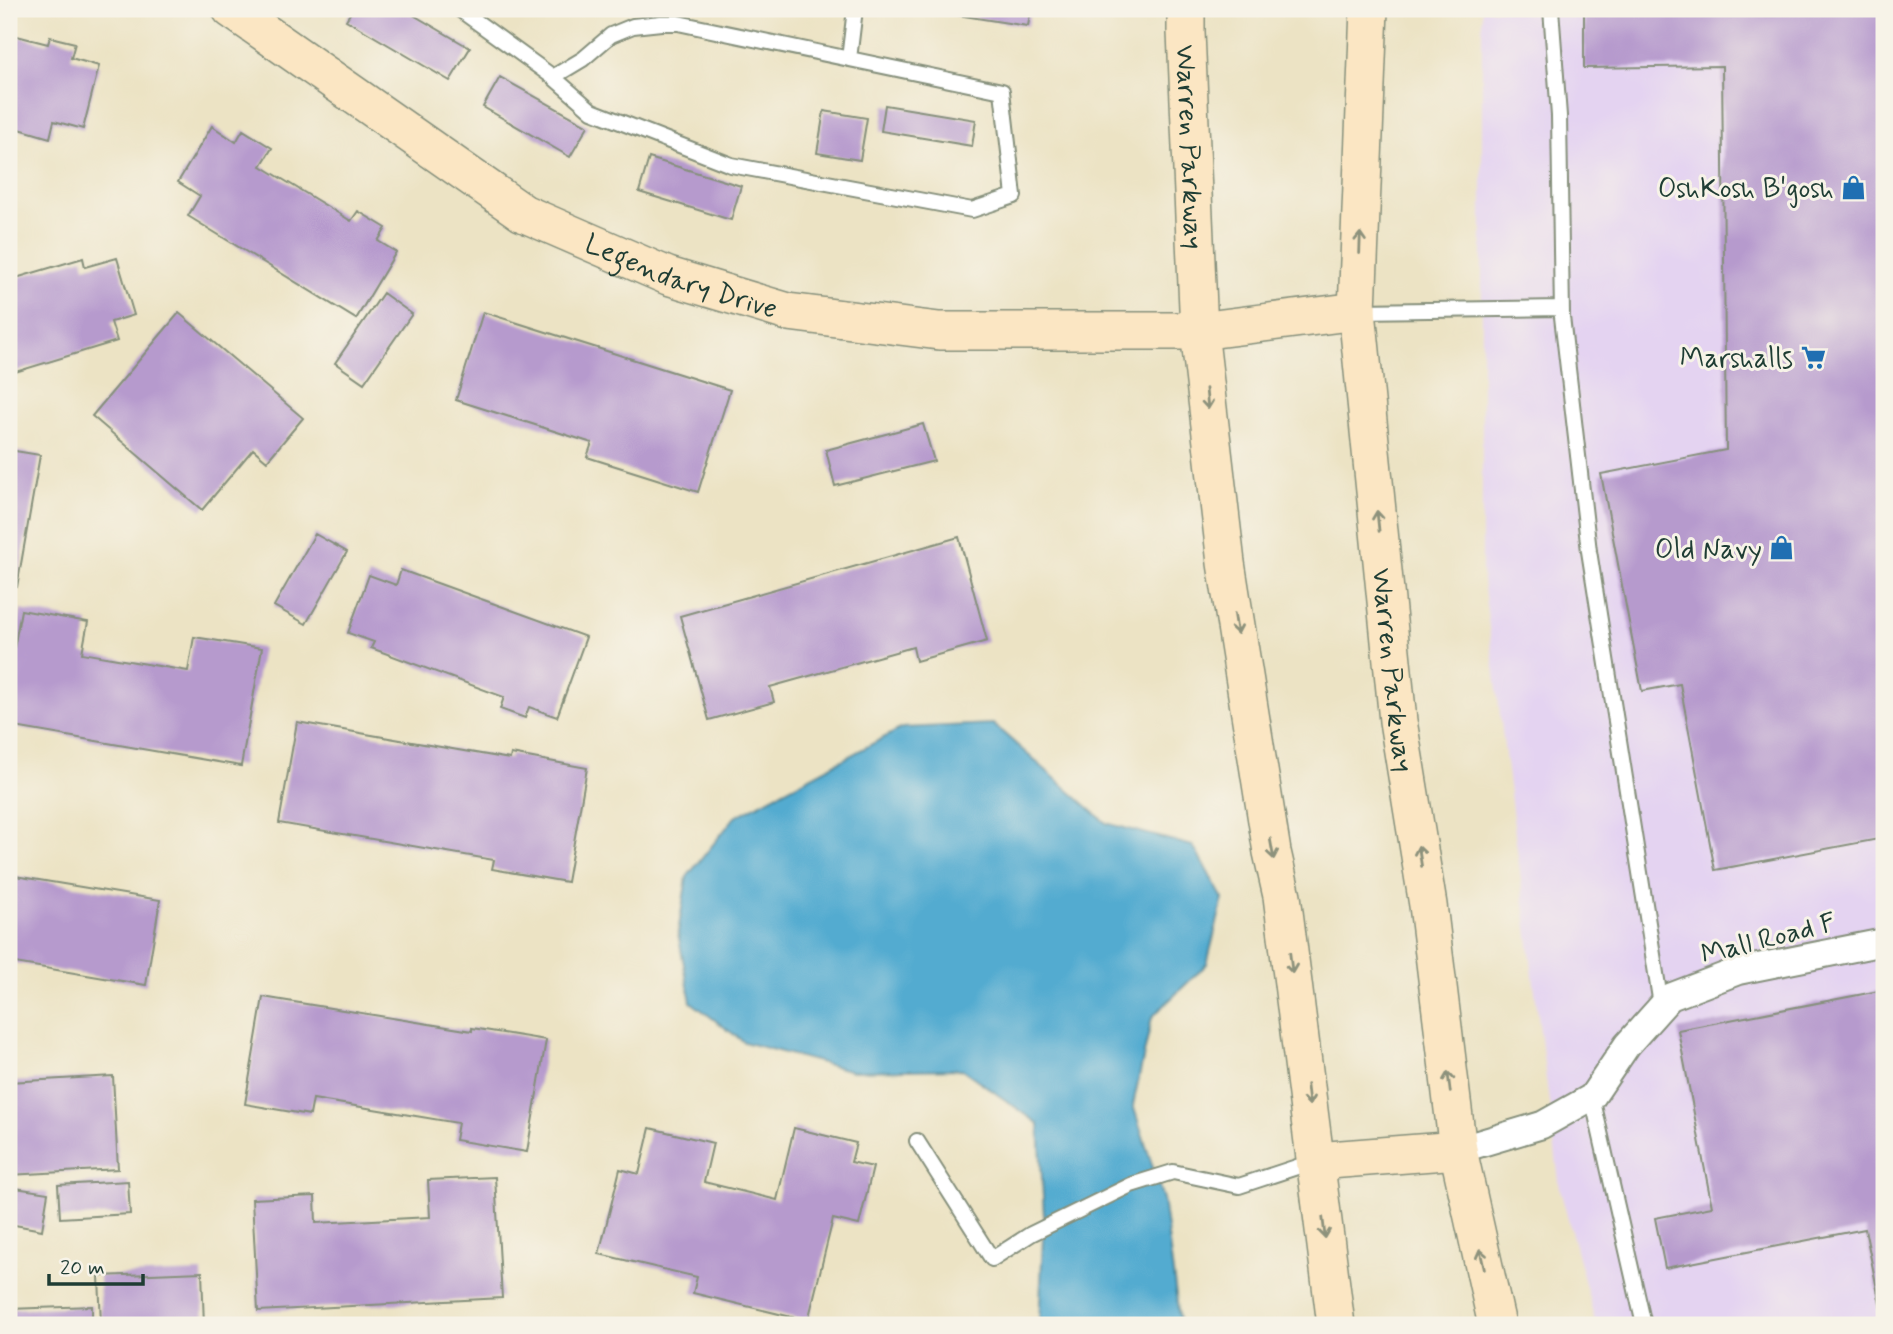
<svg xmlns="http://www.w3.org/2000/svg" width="1893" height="1334" font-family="Mynerve,sans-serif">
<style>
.built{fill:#e4d3f1}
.water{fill:#52abd0;stroke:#387482;stroke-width:2}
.building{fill:#b69acd}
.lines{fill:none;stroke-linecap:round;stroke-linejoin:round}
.lane-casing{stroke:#86907c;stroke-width:18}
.street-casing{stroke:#86907c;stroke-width:30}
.secondary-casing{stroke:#86907c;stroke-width:40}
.lane{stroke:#fff;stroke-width:14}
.street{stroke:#fff;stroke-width:26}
.secondary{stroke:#fbe6c3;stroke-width:37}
.oneway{stroke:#8d927c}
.labels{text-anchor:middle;stroke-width:6;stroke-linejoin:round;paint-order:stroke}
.street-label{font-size:28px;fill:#1f3d34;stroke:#f7f3e8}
.poi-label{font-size:28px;fill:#1f3d34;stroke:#f7f3e8;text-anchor:end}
</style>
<rect width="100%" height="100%" fill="#f7f3e8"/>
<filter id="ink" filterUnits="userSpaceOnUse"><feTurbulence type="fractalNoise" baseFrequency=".0143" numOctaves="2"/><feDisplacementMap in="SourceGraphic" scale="14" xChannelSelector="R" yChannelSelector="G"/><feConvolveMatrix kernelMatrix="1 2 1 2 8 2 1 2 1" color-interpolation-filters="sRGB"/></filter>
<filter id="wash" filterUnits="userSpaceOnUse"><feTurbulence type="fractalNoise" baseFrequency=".00686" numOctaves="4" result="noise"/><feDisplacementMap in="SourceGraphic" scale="28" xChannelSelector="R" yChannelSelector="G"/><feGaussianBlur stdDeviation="1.57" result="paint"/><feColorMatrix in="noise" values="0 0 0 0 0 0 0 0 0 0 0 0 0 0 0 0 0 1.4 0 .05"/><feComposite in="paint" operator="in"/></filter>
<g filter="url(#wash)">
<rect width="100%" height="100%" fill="#ece3c4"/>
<path class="built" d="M1482,9H1884V1325H1596L1560,1189L1482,572Z"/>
<path class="water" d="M993,724L1106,823L1193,846L1223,899L1207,964L1152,1017L1133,1105L1163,1199L1180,1325H1039L1044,1216L1039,1124L962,1069L852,1071L744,1042L691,1002L678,933L687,877L735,817L902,728Z"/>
<g id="blocks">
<path class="building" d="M353,9H403L470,48L450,81L346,20Z
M925,9H1031L1028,26L925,10Z
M1584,9H1884V838L1715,870L1680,684L1642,691L1601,474L1726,450L1722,66L1584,68Z
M9,34L48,44L50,37L75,43L71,58L99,66L83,129L54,121L50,138L9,126Z
M500,77L588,126L570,157L483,107Z
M885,105L976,120L972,146L881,131Z
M824,111L867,118L860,160L817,153Z
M212,126L236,142L243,130L272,148L261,166L351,221L358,211L386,228L378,241L396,252L356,319L188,216L200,196L178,182Z
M649,158L741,186L731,220L639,192Z
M83,258L85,267L117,258L134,315L111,322L117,341L9,374V280Z
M383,293L412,314L364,383L335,363Z
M483,312L730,390L698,492L587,457L592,443L456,400Z
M179,313L303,418L267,461L253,449L202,510L92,416Z
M923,424L934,461L835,486L826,450Z
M9,450L40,455L17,587L9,585Z
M315,534L347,552L306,624L274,606Z
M959,537L987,641L916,661L913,647L770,687L774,702L709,720L680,616Z
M401,570L586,637L557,717L529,707L525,718L500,709L504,697L371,648L374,642L348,633L369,575L396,585Z
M21,610L88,622L82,653L188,671L194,637L262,648L241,766L9,726V676Z
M297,722L510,759L511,754L587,768L567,882L492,869L494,860L279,823Z
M9,875L160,900L146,985L9,962Z
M1884,990V1324L1865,1229L1665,1268L1655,1218L1712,1207L1678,1030Z
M263,997L472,1031V1028L546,1040L527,1152L455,1140L458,1123L313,1099L310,1115L245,1104Z
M113,1076L118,1169L9,1175V1082Z
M650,1128L713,1143L704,1182L777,1200L794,1128L856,1143L851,1162L873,1167L859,1225L833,1219L808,1321L693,1293L697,1277L599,1254L620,1169L639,1174Z
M495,1177L502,1298L258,1311L252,1199L315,1196L316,1223L430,1217L428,1180Z
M128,1181L130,1214L60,1218L58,1185Z
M9,1187L48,1193L42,1230L9,1224Z
M202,1272L204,1325H101L99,1276Z
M92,1306V1325H9V1309Z"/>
</g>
</g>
<g filter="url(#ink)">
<use href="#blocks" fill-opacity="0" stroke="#86907c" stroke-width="2"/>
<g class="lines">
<defs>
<path id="lane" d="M459,9L553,77L592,111L731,165L972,210L1014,196L1002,91L678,23H661L633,26L611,35L583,59L553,77
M1551,9L1559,116L1562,315
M849,59L855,9
M1359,311L1561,308L1589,551L1661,1005
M1592,1097L1644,1325
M917,1141L992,1259L1031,1234L1131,1185L1173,1172L1239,1186L1315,1161"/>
<path id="street" d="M1458,1150L1542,1125L1592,1097L1627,1045L1670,997L1738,971L1884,942"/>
<g id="secondary">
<path id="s1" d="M231,9L523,213L668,276L788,312L939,331H1199L1357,311"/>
<path id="s2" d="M1186,9V32L1199,331L1226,563L1272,852L1282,896L1336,1325"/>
<path id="s3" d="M1369,9L1357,311L1398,721L1428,905L1458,1150L1497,1325"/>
<path d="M1316,1161L1458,1150"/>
</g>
</defs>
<use href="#lane" class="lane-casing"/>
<use href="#street" class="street-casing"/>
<use href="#secondary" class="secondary-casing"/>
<use href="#lane" class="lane"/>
<use href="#street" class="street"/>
<use href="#secondary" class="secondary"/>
</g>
<defs><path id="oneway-shaft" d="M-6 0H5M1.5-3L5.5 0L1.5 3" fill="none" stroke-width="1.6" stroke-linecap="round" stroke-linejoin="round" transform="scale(1.75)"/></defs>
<g class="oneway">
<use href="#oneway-shaft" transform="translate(1360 243) rotate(-88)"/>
<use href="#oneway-shaft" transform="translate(1207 399) rotate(84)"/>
<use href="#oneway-shaft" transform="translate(1378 521) rotate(-96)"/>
<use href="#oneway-shaft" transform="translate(1236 624) rotate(81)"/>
<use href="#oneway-shaft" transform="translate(1272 849) rotate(80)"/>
<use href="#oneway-shaft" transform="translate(1420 856) rotate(-99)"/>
<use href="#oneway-shaft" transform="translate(1291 963) rotate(83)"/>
<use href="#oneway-shaft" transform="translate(1449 1082) rotate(-97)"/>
<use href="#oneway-shaft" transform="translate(1308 1095) rotate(83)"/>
<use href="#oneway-shaft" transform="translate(1324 1228) rotate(83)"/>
<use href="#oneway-shaft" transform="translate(1482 1259) rotate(-103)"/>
</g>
</g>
<defs>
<symbol id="shop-bare" viewBox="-9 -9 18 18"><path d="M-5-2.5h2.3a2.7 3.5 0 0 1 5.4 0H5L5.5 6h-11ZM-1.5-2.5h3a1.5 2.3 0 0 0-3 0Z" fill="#1f6fb2" stroke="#f7f3e8" stroke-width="2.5" paint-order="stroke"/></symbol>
<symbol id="supermarket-bare" viewBox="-9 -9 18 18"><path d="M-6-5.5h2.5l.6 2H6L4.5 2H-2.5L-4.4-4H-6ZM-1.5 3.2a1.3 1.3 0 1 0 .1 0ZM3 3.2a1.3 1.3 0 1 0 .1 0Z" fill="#1f6fb2" stroke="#f7f3e8" stroke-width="2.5" paint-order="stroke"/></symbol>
</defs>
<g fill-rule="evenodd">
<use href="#shop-bare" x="1836" y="170" width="35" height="35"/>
<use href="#supermarket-bare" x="1796" y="340" width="35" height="35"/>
<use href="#shop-bare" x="1764" y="530" width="35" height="35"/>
</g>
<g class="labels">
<g class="street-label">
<text dy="10" stroke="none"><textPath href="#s2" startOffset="138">Warren Parkway</textPath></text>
<text dy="10" stroke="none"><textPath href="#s1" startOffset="527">Legendary Drive</textPath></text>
<text dy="10" stroke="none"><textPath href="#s3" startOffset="663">Warren Parkway</textPath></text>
<text transform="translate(1768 937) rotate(-14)" y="10">Mall Road F</text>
</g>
<g class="poi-label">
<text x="1834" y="197">OshKosh B'gosh</text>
<text x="1793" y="367">Marshalls</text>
<text x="1762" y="558">Old Navy</text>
</g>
</g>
<rect width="1893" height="1334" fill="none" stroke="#f7f3e8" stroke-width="35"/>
<path d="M49 1274v10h94v-10" fill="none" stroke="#1f3d34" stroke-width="3.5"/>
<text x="60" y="1274" font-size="21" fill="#1f3d34" stroke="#f7f3e8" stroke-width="5" paint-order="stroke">20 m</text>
</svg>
